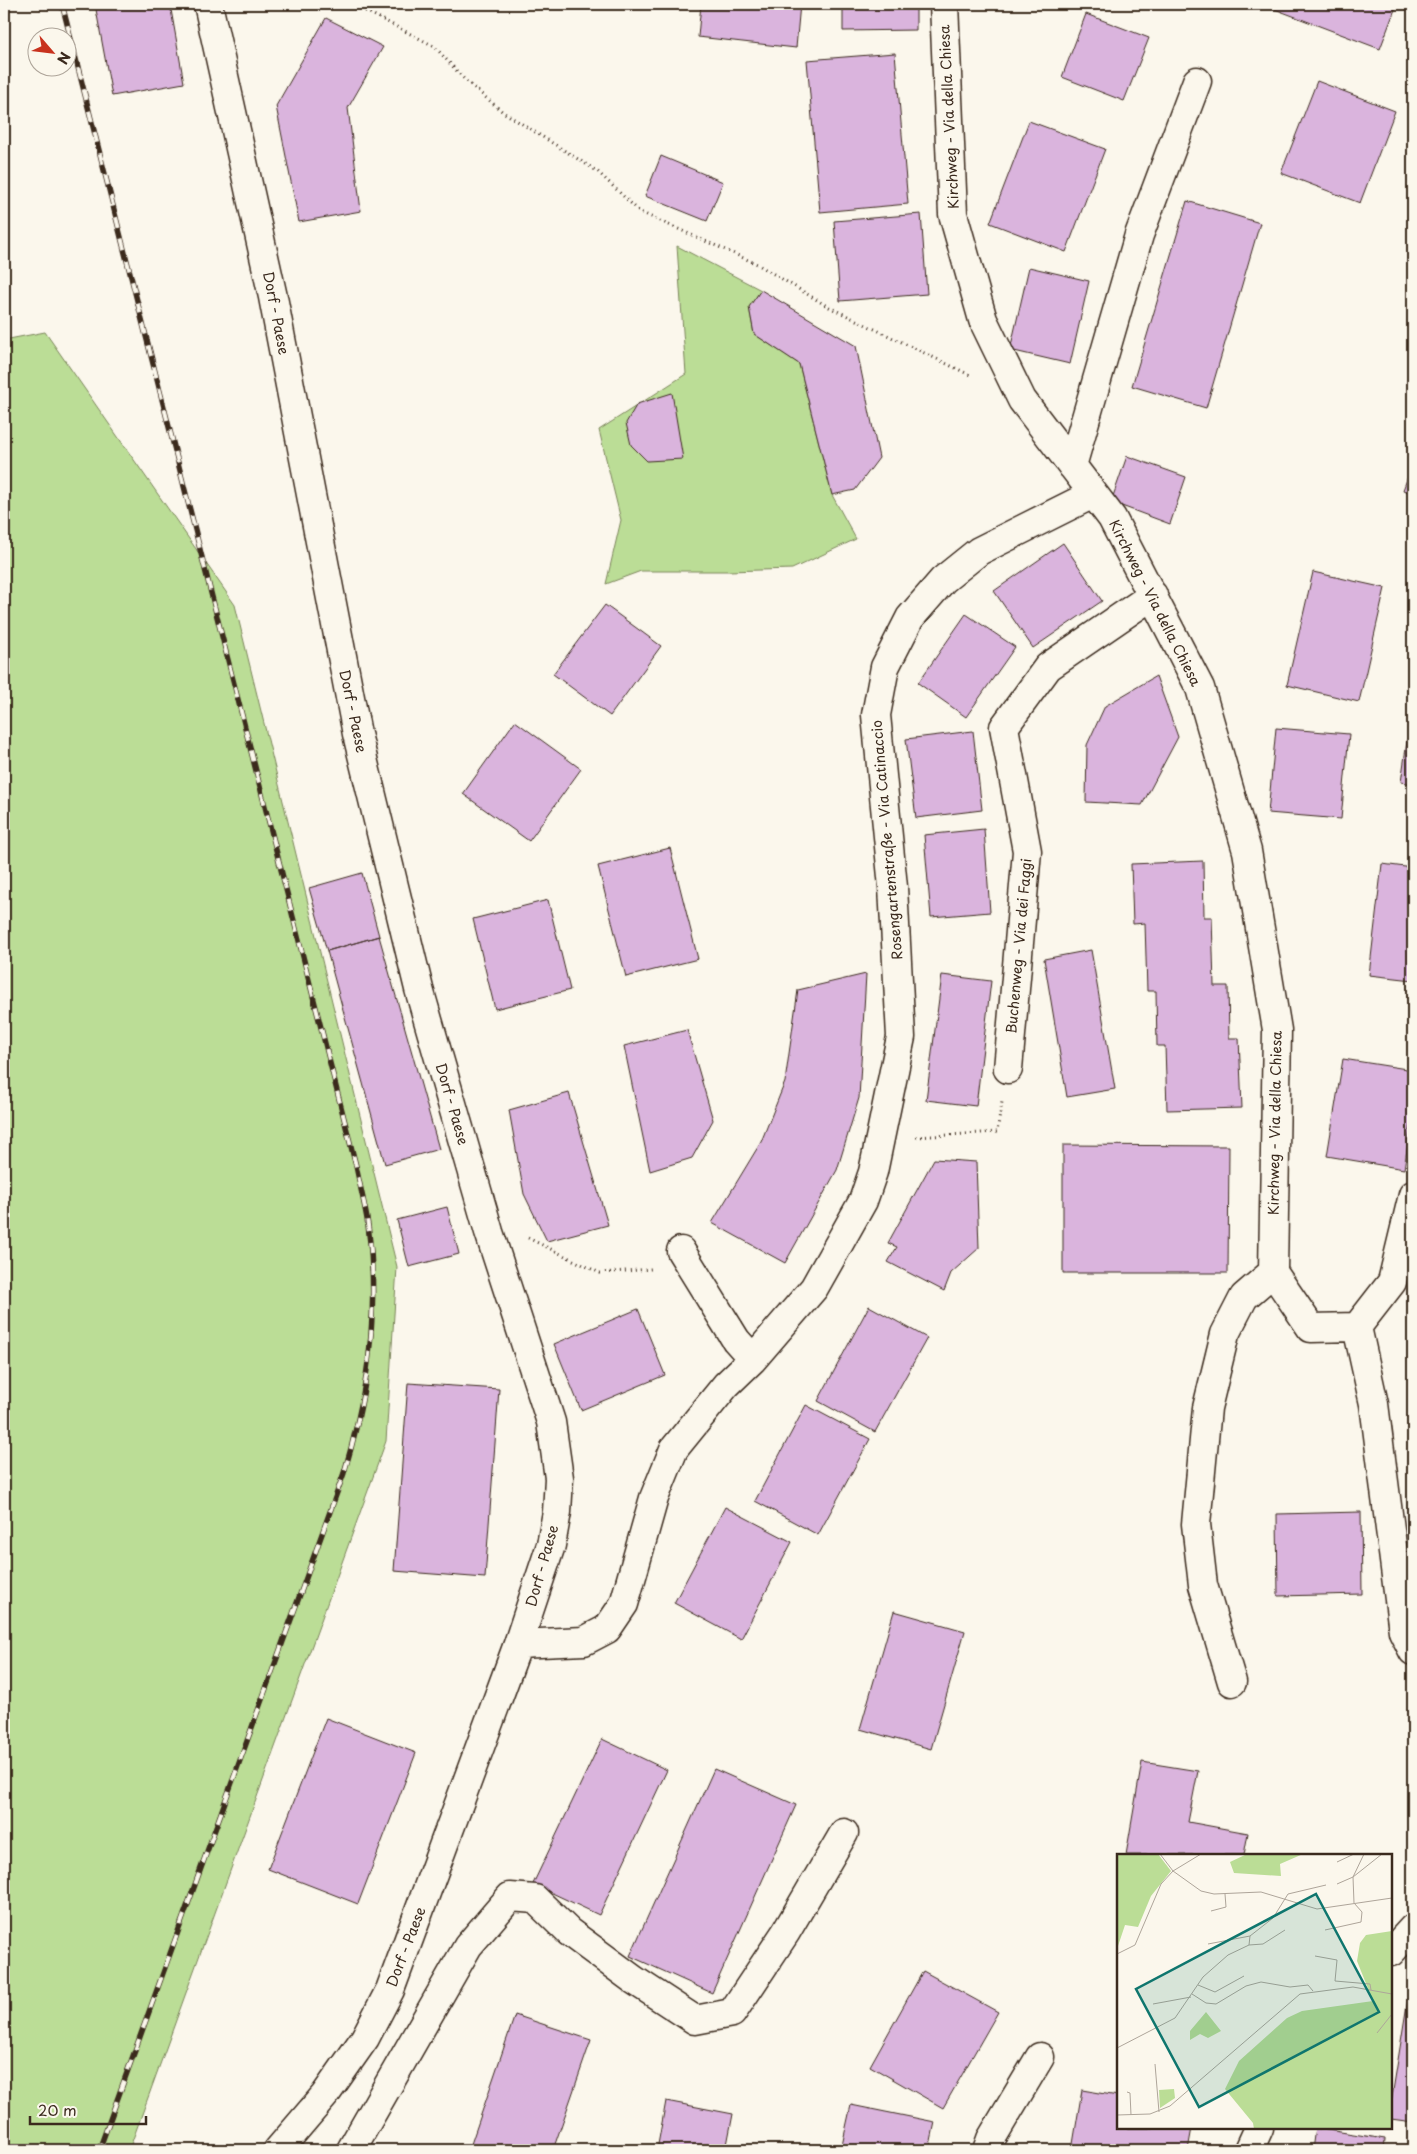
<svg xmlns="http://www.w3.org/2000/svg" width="1417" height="2154" font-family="'Playpen Sans',sans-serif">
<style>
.green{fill:#bbdd96;stroke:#7b845a}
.building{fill:#dab4dd;stroke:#3b2a1e}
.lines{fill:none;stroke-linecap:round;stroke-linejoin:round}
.minor-casing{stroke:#3b2a1e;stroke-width:31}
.path{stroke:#3b2a1e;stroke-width:3;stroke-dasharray:1 4;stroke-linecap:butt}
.minor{stroke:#fbf7ec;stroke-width:28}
.rail-casing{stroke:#3b2a1e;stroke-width:5.5}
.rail{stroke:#fbf7ec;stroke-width:4;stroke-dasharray:11;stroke-linecap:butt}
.labels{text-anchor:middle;stroke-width:4;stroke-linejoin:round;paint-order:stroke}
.street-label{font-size:14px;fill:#3b2a1e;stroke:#fbf7ec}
.inset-road{fill:none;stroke:#aea59a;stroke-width:1}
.view{fill:#0f766e;fill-opacity:0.15;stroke:#0f766e;stroke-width:2.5}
.inset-edge{fill:none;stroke:#3b2a1e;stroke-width:2.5}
</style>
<rect width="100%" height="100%" fill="#fbf7ec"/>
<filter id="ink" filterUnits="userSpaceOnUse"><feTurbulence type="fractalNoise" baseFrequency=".02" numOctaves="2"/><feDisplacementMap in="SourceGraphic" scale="10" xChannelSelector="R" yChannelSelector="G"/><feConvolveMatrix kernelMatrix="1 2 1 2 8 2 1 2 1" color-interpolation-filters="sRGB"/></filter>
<g filter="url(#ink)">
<path class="green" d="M677,246L761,290L749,307L754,334L799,364L832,495L856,539L792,569L729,571H641L606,584L621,520L599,430L686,374Z
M45,332L235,605L397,1267L386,1441L129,2150H4V340Z"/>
<path class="building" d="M95,4H170L184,83L112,96Z
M407,4H423L421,10Z
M701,4H800L796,48L698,37Z
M843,4H916V30L843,31Z
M1273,4H1397L1380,49L1272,8Z
M1086,14L1149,38L1124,101L1062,77Z
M326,18L383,47L348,108L361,211L299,222L276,106Z
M895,53L908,204L820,212L807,60Z
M1317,81L1395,111L1360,203L1281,173Z
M1029,121L1105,149L1066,252L990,223Z
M661,156L723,182L707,221L645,196Z
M1187,201L1260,223L1206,408L1132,386Z
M921,214L927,294L840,301L834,221Z
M1029,267L1089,281L1070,364L1010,350Z
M761,290L856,346L879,458L855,490L832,495L799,364L754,334L749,307Z
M672,393L683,459L647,461L631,445L626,423L637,404Z
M1127,456L1186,477L1170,524L1111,502Z
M1413,463V494L1403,490Z
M1063,543L1102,601L1033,648L994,591Z
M1313,572L1385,588L1359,702L1287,685Z
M605,605L661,646L610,716L553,674Z
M966,614L1015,647L966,717L918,683Z
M1156,676L1178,737L1142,805L1086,802L1087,745L1105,706Z
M1413,701V784L1401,782Z
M515,721L581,769L529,841L463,794Z
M1276,728L1349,734L1341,819L1268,813Z
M973,731L982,810L916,818L906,739Z
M984,829L990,912L931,917L924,835Z
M670,848L698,959L626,977L598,866Z
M1203,861L1204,917H1212L1214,986H1228L1229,1038H1239L1242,1108L1167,1110L1165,1046H1157L1156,991H1147L1145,923L1133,924L1131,864Z
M1382,864L1413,868V980L1369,975Z
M362,873L379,936L327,951L309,888Z
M548,900L570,990L495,1009L473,919Z
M379,936L439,1149L385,1164L327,951Z
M1091,950L1115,1089L1067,1097L1044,959Z
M866,974L859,1098L837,1170L785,1263L712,1223L761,1142L785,1082L798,990Z
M942,975L991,981L976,1106L926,1100Z
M687,1030L713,1120L692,1158L650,1171L624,1046Z
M1343,1059L1413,1070V1110L1404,1169L1327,1156Z
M569,1093L608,1225L547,1241L524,1194L509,1110Z
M1063,1145L1229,1146L1228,1273H1063Z
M934,1159L976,1162L979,1248L951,1273L944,1291L888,1262L897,1247L888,1243Z
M447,1207L459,1254L409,1267L397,1220Z
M869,1306L927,1338L875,1432L818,1401Z
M638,1309L665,1375L581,1410L554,1344Z
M408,1383L499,1389L485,1578L394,1571Z
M806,1405L870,1439L818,1535L755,1501Z
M725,1507L792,1542L741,1639L674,1603Z
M1361,1512L1362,1594L1278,1596L1277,1514Z
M894,1611L965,1631L931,1749L860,1729Z
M326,1718L416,1753L358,1904L268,1869Z
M602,1739L667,1770L599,1915L533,1884Z
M1142,1762L1198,1771L1188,1822L1248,1833L1244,1855H1126Z
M714,1769L796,1805L712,1993L630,1956Z
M1413,1968V2122L1391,2119V2103Z
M923,1971L998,2012L943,2108L870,2066Z
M515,2015L591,2040L553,2150H469Z
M1082,2090L1118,2096V2128H1192L1188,2150H1072Z
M666,2101L733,2114L726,2150H657Z
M851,2105L935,2122L929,2150H841Z
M1315,2128L1385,2139L1384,2150H1312Z"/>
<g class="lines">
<defs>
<path id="minor" d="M208,4L273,297L357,734L419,989L489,1232L551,1422L559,1478L557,1512L551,1545L518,1644L390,1990L365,2038L325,2095L278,2150
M944,4L953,214L983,320L1022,400L1112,518L1200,688L1247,851L1277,1030L1273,1272L1311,1328L1357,1327L1374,1404L1403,1631L1413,1651
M1072,466L1139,235L1197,81
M1008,1069L1027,851L1004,727L1048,667L1153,595
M681,1251L736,1340L753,1359
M1357,1327L1392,1282L1413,1195
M518,1644L584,1641L607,1629L624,1604L654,1498L674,1449L726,1385L753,1359L814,1288L863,1201L873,1172L901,1037L893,887L876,715L885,667L910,618L943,580L979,551L1093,494
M1232,1682L1203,1585L1196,1524L1207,1408L1225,1334L1244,1297L1273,1272
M1391,1952L1413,1928
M351,2150L468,1946L510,1897L535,1899L569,1932L634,1980L695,2020L732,2013L786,1932L844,1833
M987,2150L991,2139L1040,2057
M1249,2150L1259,2128"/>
</defs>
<use href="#minor" class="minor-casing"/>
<path class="path" d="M352,4L434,46L466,81L503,112L597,171L640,212L757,264L827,306L972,376
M916,1137L997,1132L1002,1102
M528,1238L600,1273L651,1269"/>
<use href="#minor" class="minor"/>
<defs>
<path id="rail" d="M62,4L356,1166C360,1186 365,1205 368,1225C380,1309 368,1393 344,1473L99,2150"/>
</defs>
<use href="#rail" class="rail-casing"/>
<use href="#rail" class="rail"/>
</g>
</g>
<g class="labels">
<g class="street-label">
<text transform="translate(949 117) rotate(-93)" y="5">Kirchweg - Via della Chiesa</text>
<text transform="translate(276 313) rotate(79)" y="5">Dorf - Paese</text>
<text transform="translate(1155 603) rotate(63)" y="5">Kirchweg - Via della Chiesa</text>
<text transform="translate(353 711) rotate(78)" y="5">Dorf - Paese</text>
<text transform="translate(887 840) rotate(-95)" y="5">Rosengartenstraße - Via Catinaccio</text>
<text transform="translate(1019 946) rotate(-85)" y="5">Buchenweg - Via dei Faggi</text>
<text transform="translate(452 1104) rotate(74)" y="5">Dorf - Paese</text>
<text transform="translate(1275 1123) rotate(-89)" y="5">Kirchweg - Via della Chiesa</text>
<text transform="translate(542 1566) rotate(-74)" y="5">Dorf - Paese</text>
<text transform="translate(406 1947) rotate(-69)" y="5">Dorf - Paese</text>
</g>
</g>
<g transform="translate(1117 1854)">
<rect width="275" height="275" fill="#fbf7ec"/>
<path d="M0,0H41L54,17L34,42L21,73L8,71L0,95ZM130,0H186L163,10L164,22L117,19L113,8ZM275,77V275H137L136,269L108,235L122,207L170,164L185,157L256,147L240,107L243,89L249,81ZM89,158L104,177L91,184L83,180L73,186V177ZM57,235L58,244L43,254L42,236Z" fill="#bbdd96"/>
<path class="inset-road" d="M43,0L56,17L84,37L97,40L144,38L200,55L275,44M220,8L237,0M220,30L236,23L265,0M94,57L109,53L108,40M208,76L244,68L245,58L237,49L236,23L247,0M91,90L133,82M132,91L146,90L168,76M0,100L18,91L44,30L56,17L84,0M198,102L220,106L218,127L253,130L254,136M81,131L98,138L127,122M75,140L89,149L99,150L129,132L144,128L173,133L191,131L196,137M36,150L74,143M260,179L275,160M0,194L58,164L86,123L111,101L132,91L133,82L156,64L171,40L209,31M38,210L42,258M10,238L13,239L14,261M0,261L33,260L53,252L183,140L236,133L275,140"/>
<path class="view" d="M199,40L262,158L82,253L19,135Z"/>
<rect width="275" height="275" class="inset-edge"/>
</g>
<rect width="1417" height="2154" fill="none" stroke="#fbf7ec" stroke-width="20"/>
<rect x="10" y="10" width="1397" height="2134" fill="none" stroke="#3b2a1e" stroke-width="2" filter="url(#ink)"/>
<g transform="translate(52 52) rotate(118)"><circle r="24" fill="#fbf7ec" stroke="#aea59a"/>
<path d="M0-4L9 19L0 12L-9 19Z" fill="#c8321e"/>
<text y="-8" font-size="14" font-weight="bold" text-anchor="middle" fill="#3b2a1e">N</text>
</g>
<path d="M30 2116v8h116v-8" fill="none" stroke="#3b2a1e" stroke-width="2.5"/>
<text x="38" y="2116" font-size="15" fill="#3b2a1e" stroke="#fbf7ec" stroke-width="4" paint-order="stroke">20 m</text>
</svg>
